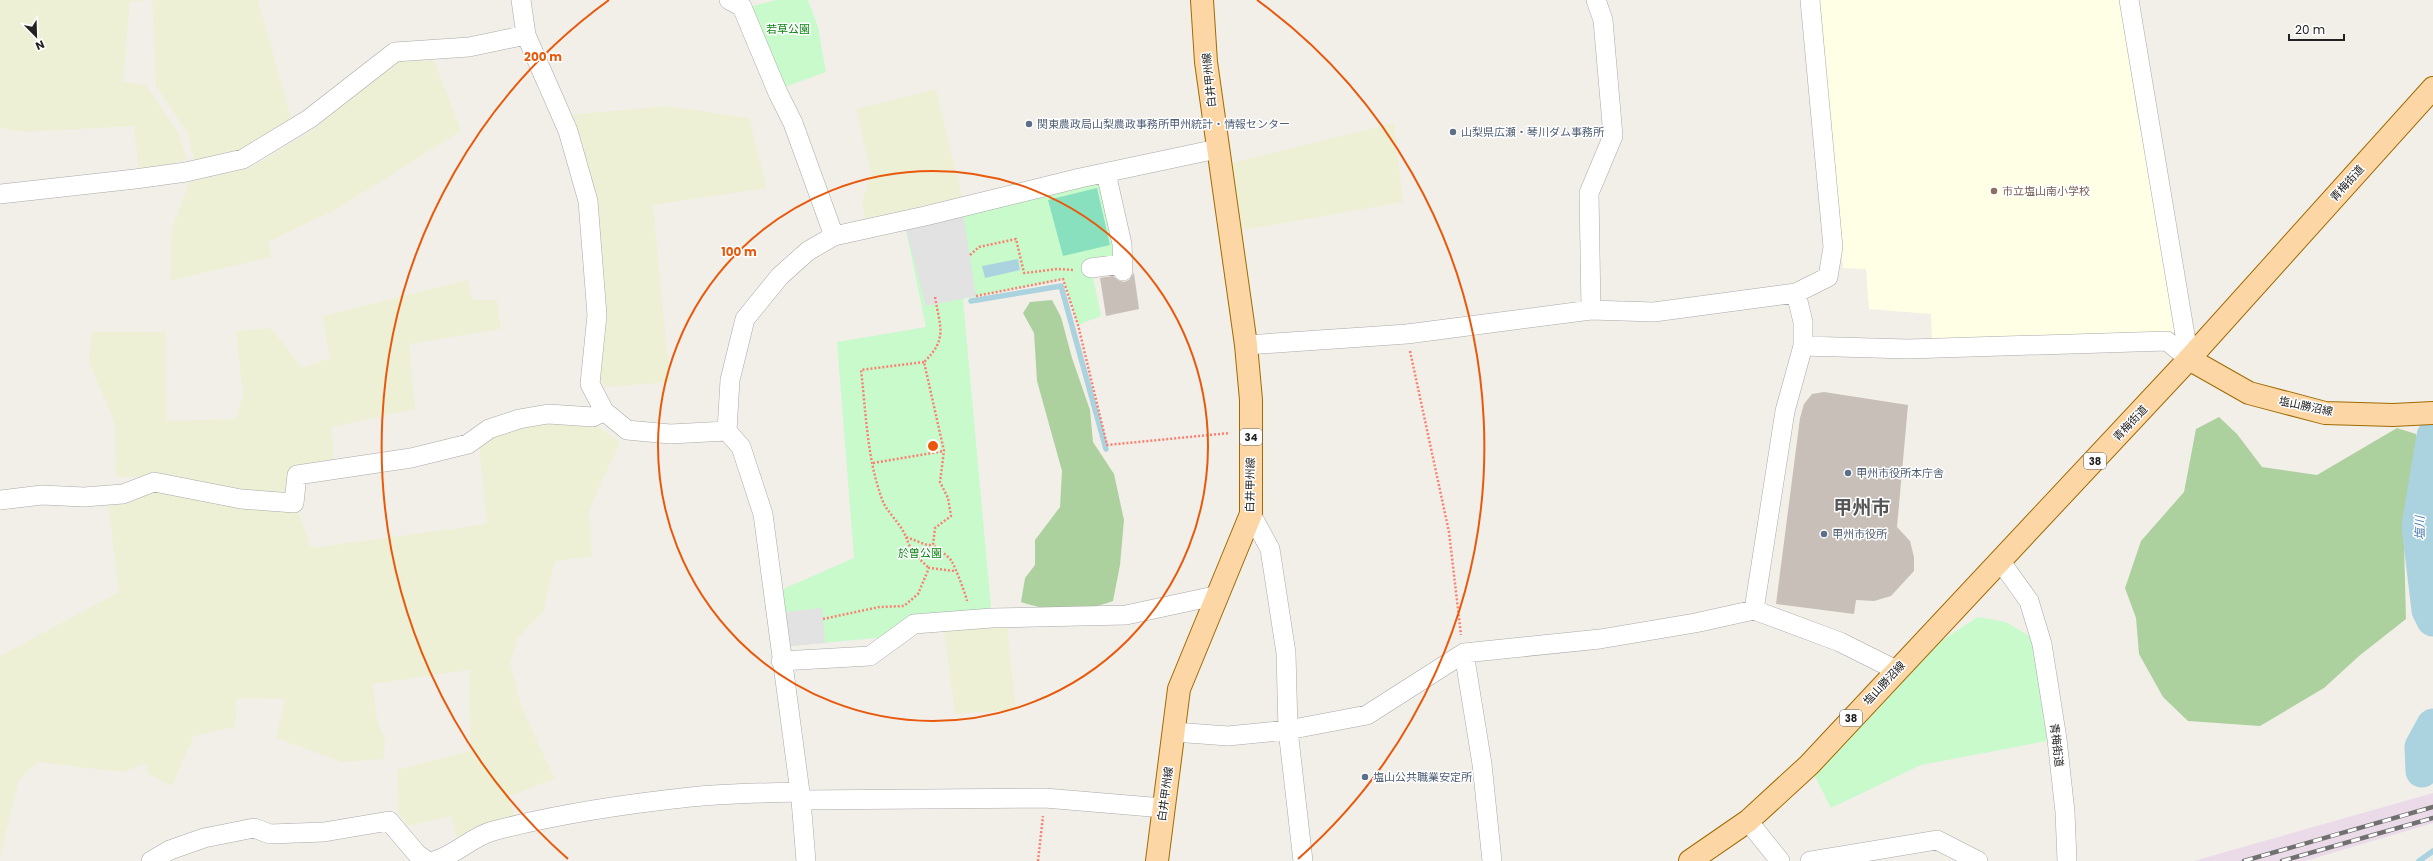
<svg xmlns="http://www.w3.org/2000/svg" width="2433" height="861" font-family="Poppins,'Noto Sans JP',sans-serif">
<style>
.industrial{fill:#ebdbe8}
.education{fill:#ffffe5}
.farmland{fill:#eef0d5}
.forest{fill:#add19e}
.park{fill:#c8facc}
.pitch{fill:#88e0be}
.parking{fill:#e2e2e2}
.water{fill:#aad3df}
.lines{fill:none;stroke-linecap:round;stroke-linejoin:round}
.stream{stroke:#aad3df;stroke-width:5.5}
.river{stroke:#aad3df;stroke-width:33}
.building{fill:#c7bfb8}
.minor-casing{stroke:#a9a9a9;stroke-width:20}
.major-casing{stroke:#a06b00;stroke-width:24}
.path{stroke:#fa8072;stroke-width:2.5;stroke-dasharray:2 2;stroke-linecap:butt}
.minor{stroke:#fff;stroke-width:19}
.major{stroke:#fcd6a4;stroke-width:22}
.rail-casing{stroke:#707070;stroke-width:4.5}
.rail{stroke:#fff;stroke-width:3;stroke-dasharray:9;stroke-linecap:butt}
.ring{fill:none;stroke:#e8590c;stroke-width:2}
.service-dot{fill:#5c6f8a;stroke:#fff;stroke-width:1.5}
.education-dot{fill:#8d6e63;stroke:#fff;stroke-width:1.5}
.labels{text-anchor:middle;stroke-width:3;stroke-linejoin:round;paint-order:stroke}
.shield{fill:#fff;stroke:#646464;stroke-width:1}
.shield-label{font-size:10px;font-weight:bold;fill:#222}
.park-label{font-size:11px;fill:#0c8416;stroke:#fff}
.street-label{font-size:11px;fill:#222;stroke:#fff}
.service-label{font-size:11px;fill:#4e5e75;stroke:#fff;text-anchor:start}
.education-label{font-size:11px;fill:#785e54;stroke:#fff;text-anchor:start}
.water-label{font-size:12px;font-style:italic;fill:#4a7aab;stroke:#fff}
.town-label{font-size:19px;font-weight:bold;fill:#555;stroke:#fff}
.centre{fill:#e8590c;stroke:#fff;stroke-width:2}
.ring-label{font-size:12px;text-anchor:middle;font-weight:bold;fill:#e8590c;stroke:#fff;stroke-width:3;stroke-linejoin:round;paint-order:stroke}
</style>
<rect width="100%" height="100%" fill="#f2efe9"/>
<path class="industrial" d="M2433,793V823L2305,861H2194Z"/>
<path class="education" d="M1817,0H2121L2137,113L2180,332L1932,341L1931,314L1869,309L1866,269L1843,268Z"/>
<path class="farmland" d="M0,0H149L130,2L123,81L147,86L179,135L187,160L139,172L134,126L25,132L0,128Z
M152,0H258L292,121L248,152L195,165L188,134L156,86Z
M434,60L461,131L337,209L268,242L271,257L170,281L172,229L189,182L250,168L311,131L396,62Z
M936,89L962,197L865,219L862,201L871,174L856,109Z
M667,106L749,118L767,188L653,205L670,382L606,387L597,375L603,311L568,115Z
M1394,123L1403,202L1243,230L1230,163Z
M468,280L472,300H497L501,329L409,344L415,409L332,427L334,464L293,467L289,497L164,477H116L115,423L89,363L91,332H166L167,421L236,419L243,395L236,331L271,328L302,368L330,358L322,316Z
M524,424H594L620,442L589,510L592,557L555,561L543,612L517,639L510,664L522,708L555,779L508,796L515,817L457,839L451,816L408,826L398,813L397,770L470,751L469,670L373,684L377,721L385,739L384,759L342,762L276,738L285,699L237,698L235,727L194,736L172,786L147,773V763L123,772L37,762L19,779L0,858V656L119,592L108,504L161,486L297,508L311,548L487,524L479,445Z
M1007,627L1016,710L955,714L944,630Z"/>
<path class="forest" d="M1052,300L1061,317L1072,358L1090,410L1093,442L1114,474L1124,520L1120,565L1113,601C1079,613 1055,613 1021,602L1025,578L1035,565V540L1060,507L1062,471L1037,381L1034,333L1023,313L1030,302Z
M2219,417L2237,434L2262,467L2317,475L2397,428L2416,434L2418,469L2404,543L2406,619L2359,656L2324,688L2260,726L2188,721L2163,697L2139,654L2136,618L2125,588L2141,541L2184,492L2196,429Z"/>
<path class="park" d="M777,0H808L818,27L826,72L782,88L748,7Z
M1101,173L1120,258L1090,262L1101,316L1078,325L1063,279L963,299L992,618L897,636L779,647L774,593L854,558L837,342L926,327L904,221Z
M1978,617L2006,622L2042,644L2057,739L1921,765L1831,808L1809,765L1896,670Z"/>
<path class="pitch" d="M1097,188L1110,245L1063,256L1048,200Z"/>
<path class="parking" d="M962,207L976,296L926,306L904,221Z
M822,608L825,643L779,647L776,613Z"/>
<path class="water" d="M1018,259L1020,270L985,278L982,266Z"/>
<g class="lines">
<path class="stream" d="M971,301L1061,286L1106,449
M2419,861L2433,851"/>
<path class="river" d="M2433,436L2418,526L2428,610L2433,620
M2422,771L2421,747L2433,725"/>
</g>
<path class="building" d="M1134,273L1139,309L1106,316L1100,278L1113,276L1118,280L1124,282L1129,280Z
M1824,392L1908,405L1897,527L1910,541L1914,557V571L1891,596L1874,601L1856,600L1854,614L1776,604L1800,418L1804,404L1812,394Z"/>
<g class="lines">
<defs>
<path id="minor" d="M521,0L526,35L568,131L588,201L597,315L590,384L604,411L627,430L670,434L727,431
M729,0L742,7L778,93L793,123L834,236
M2129,0L2189,359
M1106,173L1122,244L1123,271
M0,194L135,179L186,172L243,159L309,119L395,52L469,47L526,35
M1091,268L1122,264
M1591,310L1589,193L1613,136L1603,20L1596,0
M1246,345L1407,334L1591,310L1654,312L1796,293L1828,277L1833,247L1810,0
M1803,346L1908,349L2167,341L2189,359
M0,500L42,495L84,497L123,494L154,482L241,499L294,503L297,475L411,458L468,444L489,429L519,419L548,414L593,417L604,411
M1251,514L1270,549L1286,653L1288,730L1303,861
M2001,562L2029,601L2042,644L2057,739L2065,812L2067,861
M1754,610L1785,411L1803,346V322L1796,293
M1464,653L1482,764L1492,861
M781,661L870,656L914,624L992,618L1126,615L1219,595
M1174,732L1228,736L1288,730L1367,715L1464,653L1600,639L1695,623L1754,610L1840,642L1896,670
M801,800L1045,798L1163,808
M1748,821L1780,861
M151,861L170,850L204,838L254,828L270,834L324,832L389,821L417,854L427,861
M434,861C456,855 471,837 493,831C557,814 625,804 691,797C727,793 764,793 800,792
M806,861L801,800L763,514L741,447L727,431L730,380L745,319L780,276L808,251L834,236L925,216L1080,178L1217,149
M1810,861L1937,840L1978,861"/>
<path id="major" d="M2189,359L2249,393L2325,413L2393,415L2433,413
M1157,861L1179,689L1251,514V400L1246,345L1206,62L1202,0
M1690,861L1748,821L1809,765L2189,359L2433,88"/>
</defs>
<use href="#minor" class="minor-casing"/>
<use href="#major" class="major-casing"/>
<path class="path" d="M970,255L979,247L1016,239L1024,273L1057,269L1074,270
M976,296L1063,279L1078,325L1107,445L1230,433
M935,297C940,327 948,339 924,362L944,451L940,482L948,498L951,516L935,528L933,545C939,550 949,556 952,562C955,566 967,598 967,601
M1410,351L1449,532L1461,635
M924,362L861,370C866,412 867,459 882,499C886,512 900,522 906,537L927,545H933
M873,463L944,451
M906,537L912,552L929,568
M823,619L879,607L904,606L918,594L929,568L955,571
M1038,861L1043,816"/>
<use href="#minor" class="minor"/>
<use href="#major" class="major"/>
<defs>
<path id="rail" d="M2244,861L2433,807
M2282,861L2433,818"/>
</defs>
<use href="#rail" class="rail-casing"/>
<use href="#rail" class="rail"/>
</g>
<g class="ring">
<circle cx="933" cy="446" r="275"/>
<path d="M568 859A551 551 0 0 1 609 0M1257 0A551 551 0 0 1 1298 859"/>
</g>
<g class="service-dot">
<circle cx="1029" cy="124" r="4"/>
<circle cx="1453" cy="132" r="4"/>
<circle cx="1848" cy="473" r="4"/>
<circle cx="1824" cy="534" r="4"/>
<circle cx="1365" cy="777" r="4"/>
</g>
<circle class="education-dot" cx="1994" cy="191" r="4"/>
<g class="labels">
<g class="shield">
<rect x="1240" y="429" width="22" height="16" rx="3"/>
<rect x="2084" y="453" width="22" height="16" rx="3"/>
<rect x="1840" y="710" width="22" height="16" rx="3"/>
</g>
<g class="shield-label">
<text x="1251" y="441">34</text>
<text x="2095" y="465">38</text>
<text x="1851" y="722">38</text>
</g>
<g class="park-label">
<text x="788" y="33">若草公園</text>
<text x="920" y="557">於曽公園</text>
</g>
<g class="street-label">
<text transform="translate(1209 80) rotate(-96)" y="4">白井甲州線</text>
<text transform="translate(2347 183) rotate(-48)" y="4">青梅街道</text>
<text transform="translate(2306 406) rotate(12)" y="4">塩山勝沼線</text>
<text transform="translate(2130 423) rotate(-47)" y="4">青梅街道</text>
<text transform="translate(1250 485) rotate(-89)" y="4">白井甲州線</text>
<text transform="translate(1884 683) rotate(-47)" y="4">塩山勝沼線</text>
<text transform="translate(2057 745) rotate(83)" y="4">青梅街道</text>
<text transform="translate(1165 794) rotate(-82)" y="4">白井甲州線</text>
</g>
<g class="service-label">
<text x="1037" y="128">関東農政局山梨農政事務所甲州統計・情報センター</text>
<text x="1461" y="136">山梨県広瀬・琴川ダム事務所</text>
<text x="1856" y="477">甲州市役所本庁舎</text>
<text x="1832" y="538">甲州市役所</text>
<text x="1373" y="781">塩山公共職業安定所</text>
</g>
<g class="education-label">
<text x="2002" y="195">市立塩山南小学校</text>
</g>
<g class="water-label">
<text transform="translate(2420 528) rotate(-90)" y="4">塩川</text>
</g>
<g class="town-label">
<text x="1862" y="514">甲州市</text>
</g>
</g>
<circle cx="933" cy="446" r="6" class="centre"/>
<g class="ring-label">
<text x="543" y="61">200 m</text>
<text x="739" y="256">100 m</text>
</g>
<g transform="translate(36 36) rotate(157)" stroke="#ffffff" stroke-width="3" paint-order="stroke">
<path d="M0-3L7 15L0 10L-7 15Z" fill="#222222"/>
<text y="-6" font-size="11" font-weight="bold" text-anchor="middle" fill="#222222">N</text>
</g>
<path d="M2289 34v6h55v-6" fill="none" stroke="#222222" stroke-width="2"/>
<text x="2295" y="34" font-size="12" fill="#222222" stroke="#ffffff" stroke-width="3" paint-order="stroke">20 m</text>
</svg>
